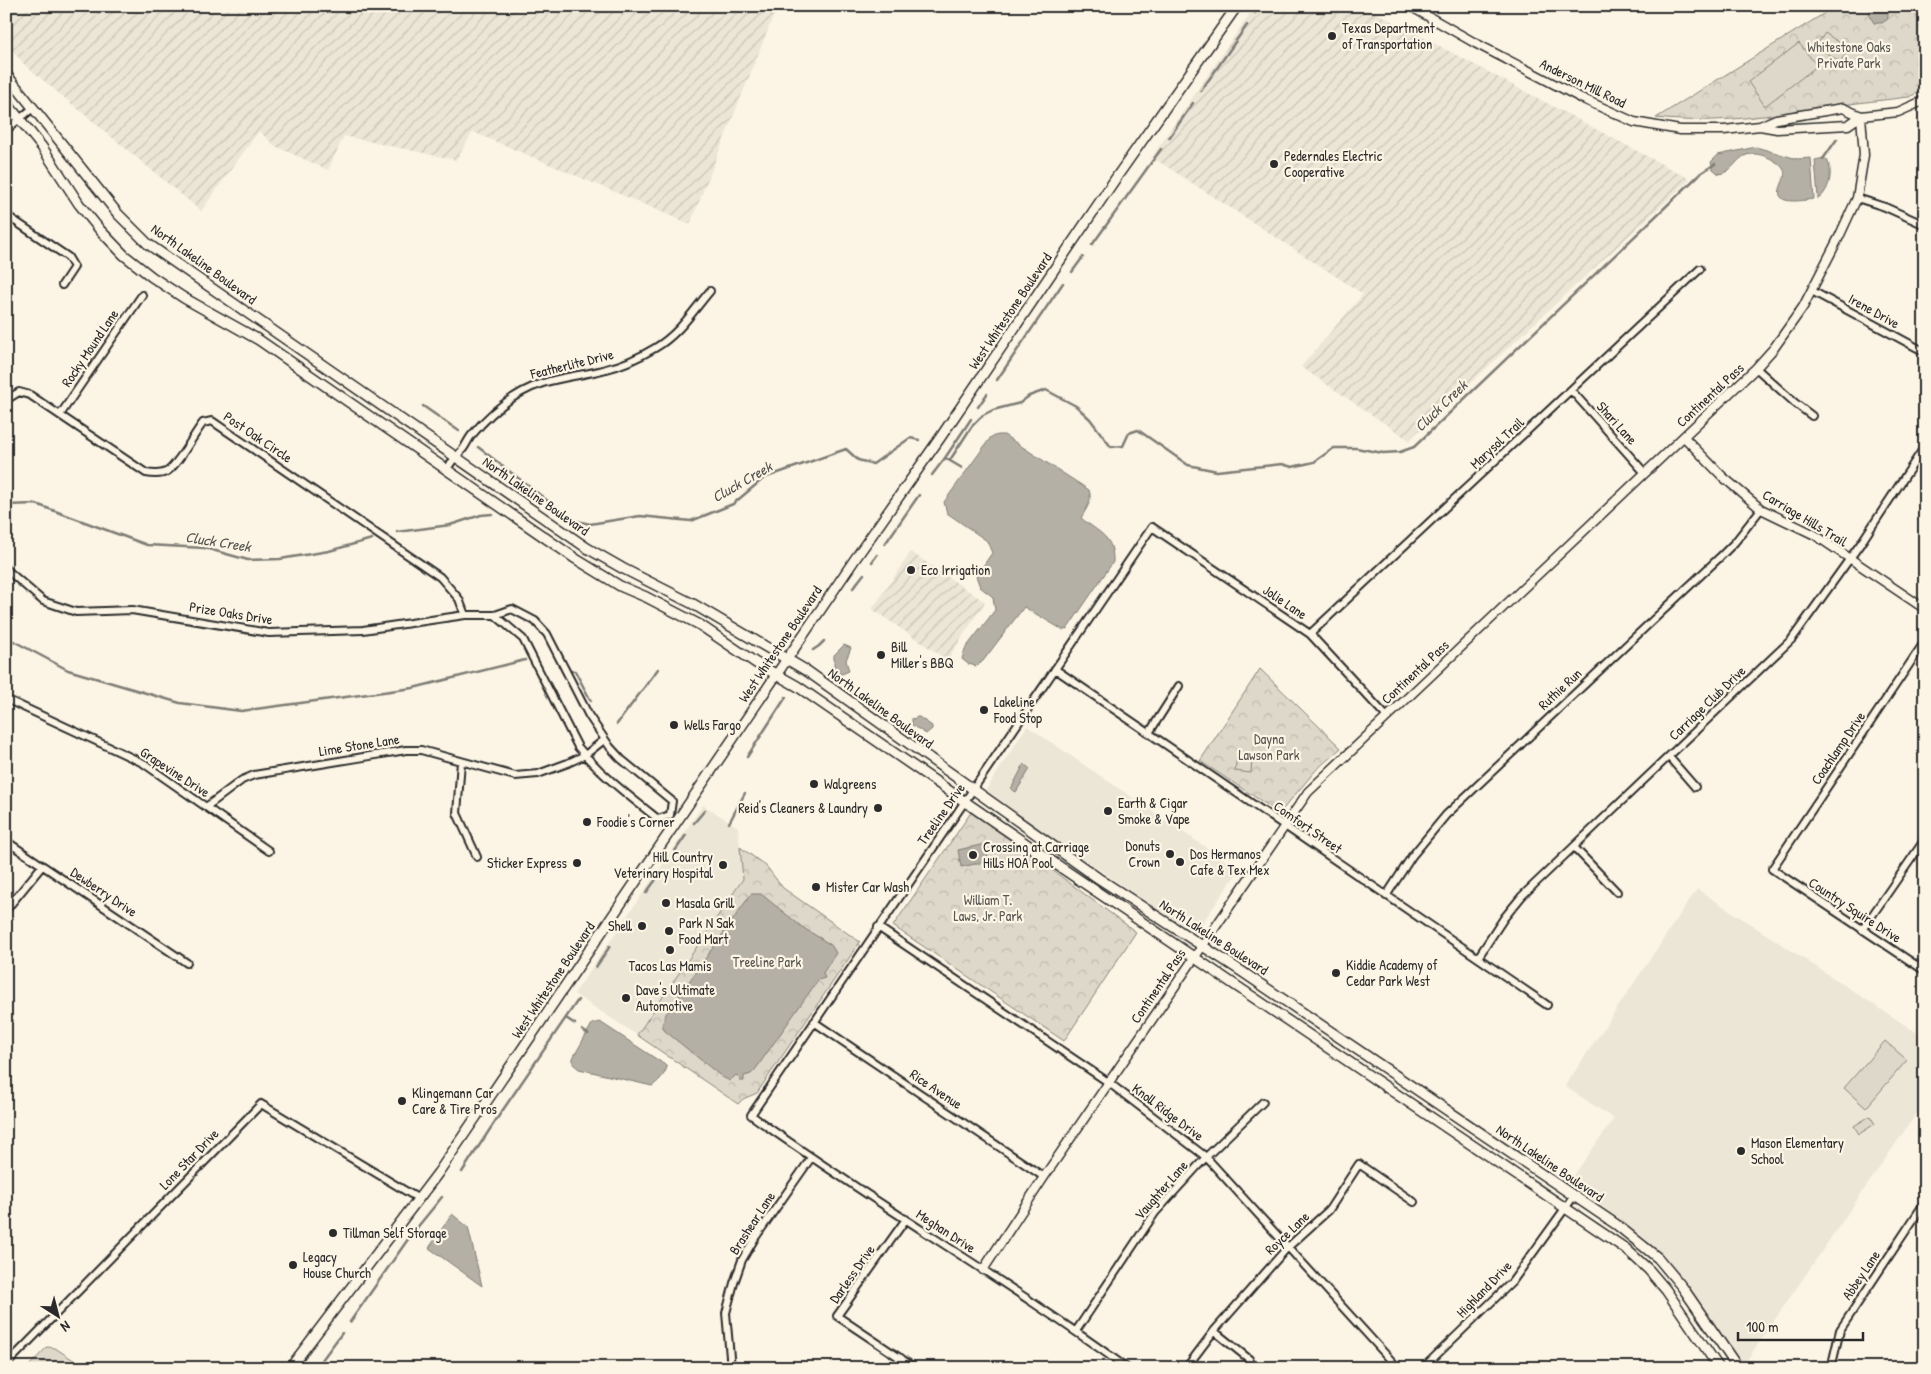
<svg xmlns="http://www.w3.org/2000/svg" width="1931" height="1374" font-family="'Patrick Hand',sans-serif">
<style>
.built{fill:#ece6d7}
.industrial{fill:url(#industrial-furrows)}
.park{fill:url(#park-crowns);stroke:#84827a}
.pitch{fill:#ded8ca;stroke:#84827a}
.water{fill:#b4b0a5;stroke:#7d7b74}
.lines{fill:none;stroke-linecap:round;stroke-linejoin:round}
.stream{stroke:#7d7b74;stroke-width:2.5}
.minor-casing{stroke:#2b2b2b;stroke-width:10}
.tertiary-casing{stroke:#2b2b2b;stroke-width:11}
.secondary-casing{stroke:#2b2b2b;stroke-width:12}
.minor{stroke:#fcf5e5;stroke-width:6}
.tertiary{stroke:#fcf5e5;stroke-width:8}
.secondary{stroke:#fcf5e5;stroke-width:9}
.poi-dot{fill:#2b2b2b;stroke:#fcf5e5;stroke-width:2}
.labels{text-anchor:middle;stroke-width:4.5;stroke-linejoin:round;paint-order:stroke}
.poi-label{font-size:14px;fill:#2b2b2b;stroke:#fcf5e5;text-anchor:start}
.park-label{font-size:14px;fill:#585653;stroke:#fcf5e5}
.street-label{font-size:14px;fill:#2b2b2b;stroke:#fcf5e5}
.water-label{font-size:15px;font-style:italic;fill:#545350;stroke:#fcf5e5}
</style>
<defs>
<pattern id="industrial-furrows" width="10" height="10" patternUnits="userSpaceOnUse" patternTransform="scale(1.25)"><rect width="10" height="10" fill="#ece6d7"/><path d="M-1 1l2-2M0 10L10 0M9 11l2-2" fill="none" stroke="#cbc5b9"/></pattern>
<pattern id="park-crowns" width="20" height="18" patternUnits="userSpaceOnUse" patternTransform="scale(1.25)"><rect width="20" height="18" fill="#ded8ca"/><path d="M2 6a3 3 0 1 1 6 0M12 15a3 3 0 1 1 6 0" fill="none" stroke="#bfbaae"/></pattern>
</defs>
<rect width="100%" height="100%" fill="#fcf5e5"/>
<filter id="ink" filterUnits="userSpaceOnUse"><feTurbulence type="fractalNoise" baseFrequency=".02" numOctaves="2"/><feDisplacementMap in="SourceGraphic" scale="10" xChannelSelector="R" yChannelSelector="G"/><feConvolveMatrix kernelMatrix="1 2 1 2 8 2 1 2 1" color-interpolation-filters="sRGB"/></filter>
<g filter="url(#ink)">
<path class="built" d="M1027,726L1239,870L1195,934L984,793Z
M703,805L738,827L743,879L637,1035L574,994Z
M1697,889L1925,1038V1101L1743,1366L1645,1239L1569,1182L1614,1119L1565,1086Z"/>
<path class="industrial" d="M6,6H781L773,17L690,224L473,132L456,160L344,136L328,170L275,146L259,131L201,211L26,66L6,44Z
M1255,6H1364L1690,179L1409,440L1301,367L1363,294L1152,157Z
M911,552L985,602L947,660L872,609Z"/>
<path class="park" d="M1836,6H1925C1925,14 1920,19 1920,28L1925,35V89L1909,97C1883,100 1858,103 1832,106C1774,115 1715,125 1656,118Z
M1260,669L1341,748L1316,770L1283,809L1272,808L1200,761Z
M972,811L1136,932L1064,1041L893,926Z
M740,847L766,866L783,888L860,942L757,1093L743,1099L738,1104L637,1035L743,879Z"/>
<path class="pitch" d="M1825,33L1849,49L1840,62L1816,46Z
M1799,43L1817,66L1765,106L1748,82Z
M1237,756L1252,758L1251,773L1235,771Z
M1885,1041L1907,1060L1866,1108L1844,1088Z
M1870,1116L1875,1124L1859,1134L1854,1126Z
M47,1347L55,1348L86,1368H27Z"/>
<path class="water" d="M1871,6L1879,8L1887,6L1890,9L1888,14V19L1882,23H1874L1869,15Z
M1756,147L1797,159L1811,158L1814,199C1806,200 1790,203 1783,199C1773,192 1788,179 1784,170C1779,161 1763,154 1754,154C1736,153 1736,172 1719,174L1713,169L1711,162L1718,155Z
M1824,158L1827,160C1834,172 1829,192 1818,199L1815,160Z
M998,435H1004L1089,490C1093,501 1086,509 1081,518C1099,533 1114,536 1113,562L1068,628L1063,630L1024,607L983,661L976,666L968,664L962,659L965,649L995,610L993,597L980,587L976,576L992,553L987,541L947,513L944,502L991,437Z
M844,645L851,648L846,660L849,671L842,674H838L834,668V655Z
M917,717H919L932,726V729L926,734L912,725V718L914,719Z
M1024,764L1030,769L1016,792L1011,789Z
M985,844L989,861L961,867L958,850Z
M751,894H761L802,927L831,945L836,953L823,973L825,978L818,980L755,1070L751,1074L744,1076V1081H740L739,1077L736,1075L730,1081L722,1077L665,1031L662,1025L666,1014Z
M600,1022L667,1066C666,1074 658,1082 652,1086L579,1069L573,1064V1058L592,1024Z
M452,1214L468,1227L482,1286L429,1248Z"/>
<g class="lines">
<path class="stream" d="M1255,13L1259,6
M1201,91L1247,25
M1169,138L1193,103
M1823,159L1837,139
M1092,245L1161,149
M1072,272L1083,257
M997,380L1063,283
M423,406L459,431
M978,407L987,394
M478,447L553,505L560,511L564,518L590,524L640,516L691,521L733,504L764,478L846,449L858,460L873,464L910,438L919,440
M945,458L962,468
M950,460L972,426L983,415L993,410L1020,403L1029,396L1046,390L1076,406L1090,419L1111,447L1123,446L1129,433L1138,430L1188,465L1217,471L1282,464L1292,467L1314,462L1334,448H1356L1383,453L1400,452L1414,447L1701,173L1715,164
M932,475L945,458L971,419
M6,505L36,504L147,545L205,548L248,560L280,559L329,551L372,539
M397,532L450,525L481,515L492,514
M885,544L919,495
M872,562L877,555
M853,588L864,574
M6,637L68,670L180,703L241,711L413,688L525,660
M813,650L819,646L824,641
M570,671H575L591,701
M617,724L658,669
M747,757L786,697
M694,823L705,810
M729,823L745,793
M675,851L686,835
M646,893L660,874
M596,967L610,946
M566,1018L575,1024
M582,1030L588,1034
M462,1172L496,1120L578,1000
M350,1322L411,1235L442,1197
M316,1368L342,1333"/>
<defs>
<path id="minor" d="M6,130L33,108
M1857,198L1885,207L1925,225
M6,215L68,257L74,267L62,285
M1812,291L1925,352
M1756,368L1795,403L1812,416
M1571,390L1645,473
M6,400L19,392L30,395L146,473C152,474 160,475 166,472C177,467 194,434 203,423L212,421L440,577L459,599L465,615
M60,415L142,295
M446,470C452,461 456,456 463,449C466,445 468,440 471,436C490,413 515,392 543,383C564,376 586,375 606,369C624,365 640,357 655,348C679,334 693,311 710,291
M6,569L43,601L76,612L132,610L269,633L363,630L465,615H495L512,609L535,621L547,634L589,716L610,747L621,759L672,801L670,815
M495,615L523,639L578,747C601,775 630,797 658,819L670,815
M1310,634L1700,269
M1925,641L1772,869L1925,971
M1055,669L1547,1005
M6,699L143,763L269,851
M1149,733L1179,686
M1669,757L1695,787
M461,762L457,813L477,857
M206,807L242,780L254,775L406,750H421L515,776L538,774L568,763L585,755L604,740
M6,841L187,963
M1574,847L1617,892
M1386,896L1412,856L1446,815L1720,557L1735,542L1761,509
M6,910L42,866
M878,927L1108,1082L1206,1157L1398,1368
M1862,930L1925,839
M1479,956L1504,918L1522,896L1792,639L1861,543L1925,446
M814,1022L1044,1177
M906,1219L837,1316L915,1368
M1076,1331L1155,1213L1206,1157L1263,1102
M1214,1331L1249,1359
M6,1365L261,1104L419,1199
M731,1368L726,1313L734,1283L742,1260L755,1238L811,1158
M894,1368L901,1358
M1127,1368C1005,1279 873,1203 751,1115L1152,527L1310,634L1387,717
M1186,1368L1214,1331L1287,1248L1329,1210L1359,1164L1414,1202
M1423,1368L1512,1282L1574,1196
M1833,1368V1360L1840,1330L1925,1202"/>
<path id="tertiary" d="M1410,6L1475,43L1581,98L1634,122L1680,130H1724L1760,126L1776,119L1843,108L1861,116
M1760,126L1777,129L1848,125L1861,116L1898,112L1925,100
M1684,437L1723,477L1761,509L1815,535L1925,609
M983,1270L1044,1177L1308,792L1756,368L1774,348L1803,307L1839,237L1857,198L1864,155L1861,116"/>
<path id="secondary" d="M6,74L118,214L148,244L587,548L622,568L693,604L807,671L1098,878L1241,971L1617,1225L1658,1258L1683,1288L1738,1368
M6,102L42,147L79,204L100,230L124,255L152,277L184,298L259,340L576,559L620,586L646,597L700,625L756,663L797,686L1038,852L1626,1249L1649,1270L1666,1290L1719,1368
M290,1368L438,1173L855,559L940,438L1118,175L1237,6"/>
</defs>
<use href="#minor" class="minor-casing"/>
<use href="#tertiary" class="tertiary-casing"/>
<use href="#secondary" class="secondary-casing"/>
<use href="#minor" class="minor"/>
<use href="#tertiary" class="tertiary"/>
<use href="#secondary" class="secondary"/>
</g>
</g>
<g class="poi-dot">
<circle cx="1332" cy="36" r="5"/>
<circle cx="1274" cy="164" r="5"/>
<circle cx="911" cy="570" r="5"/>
<circle cx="881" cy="655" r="5"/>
<circle cx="984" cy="710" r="5"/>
<circle cx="674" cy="725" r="5"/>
<circle cx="814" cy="784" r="5"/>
<circle cx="878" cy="808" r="5"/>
<circle cx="1108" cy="811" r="5"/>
<circle cx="587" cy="822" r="5"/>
<circle cx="1170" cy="854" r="5"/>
<circle cx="973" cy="855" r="5"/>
<circle cx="1180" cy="862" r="5"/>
<circle cx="577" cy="863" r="5"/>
<circle cx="723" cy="865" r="5"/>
<circle cx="816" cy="887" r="5"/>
<circle cx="666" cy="903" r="5"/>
<circle cx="642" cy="926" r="5"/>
<circle cx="669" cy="931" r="5"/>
<circle cx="670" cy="950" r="5"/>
<circle cx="1336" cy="973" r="5"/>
<circle cx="626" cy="998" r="5"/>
<circle cx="402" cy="1101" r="5"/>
<circle cx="1741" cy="1151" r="5"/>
<circle cx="333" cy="1233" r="5"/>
<circle cx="293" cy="1265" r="5"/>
</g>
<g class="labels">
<g class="poi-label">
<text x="1342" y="33">Texas Department<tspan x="1342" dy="16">of Transportation</tspan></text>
<text x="1284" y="161">Pedernales Electric<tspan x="1284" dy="16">Cooperative</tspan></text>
<text x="921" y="575">Eco Irrigation</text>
<text x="891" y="652">Bill<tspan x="891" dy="16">Miller's BBQ</tspan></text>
<text x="994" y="707">Lakeline<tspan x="994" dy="16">Food Stop</tspan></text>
<text x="684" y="730">Wells Fargo</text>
<text x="824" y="789">Walgreens</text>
<text x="1118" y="808">Earth &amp; Cigar<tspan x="1118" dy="16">Smoke &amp; Vape</tspan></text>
<text x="868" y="813" text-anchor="end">Reid's Cleaners &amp; Laundry</text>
<text x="597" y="827">Foodie's Corner</text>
<text x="1160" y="851" text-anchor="end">Donuts<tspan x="1160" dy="16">Crown</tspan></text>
<text x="983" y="852">Crossing at Carriage<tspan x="983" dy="16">Hills HOA Pool</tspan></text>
<text x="1190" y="859">Dos Hermanos<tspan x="1190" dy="16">Cafe &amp; Tex Mex</tspan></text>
<text x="713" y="862" text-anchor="end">Hill Country<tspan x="713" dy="16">Veterinary Hospital</tspan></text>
<text x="567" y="868" text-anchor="end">Sticker Express</text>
<text x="826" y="892">Mister Car Wash</text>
<text x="676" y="908">Masala Grill</text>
<text x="679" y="928">Park N Sak<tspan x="679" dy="16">Food Mart</tspan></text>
<text x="632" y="931" text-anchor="end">Shell</text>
<text x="1346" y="970">Kiddie Academy of<tspan x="1346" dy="16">Cedar Park West</tspan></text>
<text x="670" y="971" text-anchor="middle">Tacos Las Mamis</text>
<text x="636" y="995">Dave's Ultimate<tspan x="636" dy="16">Automotive</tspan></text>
<text x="412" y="1098">Klingemann Car<tspan x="412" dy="16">Care &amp; Tire Pros</tspan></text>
<text x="1751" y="1148">Mason Elementary<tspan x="1751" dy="16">School</tspan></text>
<text x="343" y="1238">Tillman Self Storage</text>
<text x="303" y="1262">Legacy<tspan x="303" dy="16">House Church</tspan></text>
</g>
<g class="park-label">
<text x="1849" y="52">Whitestone Oaks<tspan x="1849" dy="16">Private Park</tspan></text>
<text x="1269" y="744">Dayna<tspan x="1269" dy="16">Lawson Park</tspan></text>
<text x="988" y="905">William T.<tspan x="988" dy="16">Laws, Jr. Park</tspan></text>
<text x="767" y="967">Treeline Park</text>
</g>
<g class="street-label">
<text transform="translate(1583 83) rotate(26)" y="5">Anderson Mill Road</text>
<text transform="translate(204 264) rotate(36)" y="5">North Lakeline Boulevard</text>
<text transform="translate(1010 311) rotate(-56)" y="5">West Whitestone Boulevard</text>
<text transform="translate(1874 311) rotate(29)" y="5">Irene Drive</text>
<text transform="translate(90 348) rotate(-56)" y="5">Rocky Mound Lane</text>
<text transform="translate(572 364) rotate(-14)" y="5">Featherlite Drive</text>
<text transform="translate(1710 395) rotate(-43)" y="5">Continental Pass</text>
<text transform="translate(1617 423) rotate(48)" y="5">Shari Lane</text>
<text transform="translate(258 437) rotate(34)" y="5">Post Oak Circle</text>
<text transform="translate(1497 443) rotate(-43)" y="5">Marysol Trail</text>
<text transform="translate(536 496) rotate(35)" y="5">North Lakeline Boulevard</text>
<text transform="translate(1805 518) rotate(31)" y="5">Carriage Hills Trail</text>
<text transform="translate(1285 602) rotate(34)" y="5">Jolie Lane</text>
<text transform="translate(231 613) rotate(9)" y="5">Prize Oaks Drive</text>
<text transform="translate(780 644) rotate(-56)" y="5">West Whitestone Boulevard</text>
<text transform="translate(1415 672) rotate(-43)" y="5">Continental Pass</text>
<text transform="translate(1560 689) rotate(-43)" y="5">Ruthie Run</text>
<text transform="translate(1707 703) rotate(-44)" y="5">Carriage Club Drive</text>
<text transform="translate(881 708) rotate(36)" y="5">North Lakeline Boulevard</text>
<text transform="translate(359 745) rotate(-9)" y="5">Lime Stone Lane</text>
<text transform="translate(1838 748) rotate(-56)" y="5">Coachlamp Drive</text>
<text transform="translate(175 772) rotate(33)" y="5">Grapevine Drive</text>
<text transform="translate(941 814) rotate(-55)" y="5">Treeline Drive</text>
<text transform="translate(1308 827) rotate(35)" y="5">Comfort Street</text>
<text transform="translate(104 892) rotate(34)" y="5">Dewberry Drive</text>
<text transform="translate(1855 910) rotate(33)" y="5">Country Squire Drive</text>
<text transform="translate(1214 937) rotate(33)" y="5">North Lakeline Boulevard</text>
<text transform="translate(553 980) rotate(-56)" y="5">West Whitestone Boulevard</text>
<text transform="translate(1158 986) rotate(-56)" y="5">Continental Pass</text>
<text transform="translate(936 1089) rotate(34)" y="5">Rice Avenue</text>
<text transform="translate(1168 1112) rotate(37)" y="5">Knoll Ridge Drive</text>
<text transform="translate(189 1159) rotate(-46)" y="5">Lone Star Drive</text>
<text transform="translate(1550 1163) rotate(34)" y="5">North Lakeline Boulevard</text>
<text transform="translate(1161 1190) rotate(-49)" y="5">Vaughter Lane</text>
<text transform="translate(752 1223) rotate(-57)" y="5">Brashear Lane</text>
<text transform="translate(946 1231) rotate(33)" y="5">Meghan Drive</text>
<text transform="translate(1287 1233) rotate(-44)" y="5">Royce Lane</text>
<text transform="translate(852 1274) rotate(-55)" y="5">Darless Drive</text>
<text transform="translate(1861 1275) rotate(-56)" y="5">Abbey Lane</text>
<text transform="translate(1484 1289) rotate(-46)" y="5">Highland Drive</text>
</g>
<g class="water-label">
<text transform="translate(1441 406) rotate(-44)" y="5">Cluck Creek</text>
<text transform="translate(742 482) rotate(-30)" y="5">Cluck Creek</text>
<text transform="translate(218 542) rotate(9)" y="5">Cluck Creek</text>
</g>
</g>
<rect width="1931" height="1374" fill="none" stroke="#fcf5e5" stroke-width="25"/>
<rect x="12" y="12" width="1906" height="1349" fill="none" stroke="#2b2b2b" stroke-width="2" filter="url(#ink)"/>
<g transform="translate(58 1316) rotate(144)" stroke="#fcf5e5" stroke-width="4" paint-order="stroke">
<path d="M0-4L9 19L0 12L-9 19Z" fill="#2b2b2b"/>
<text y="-8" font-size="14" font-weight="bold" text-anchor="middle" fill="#2b2b2b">N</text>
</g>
<path d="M1738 1332v8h125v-8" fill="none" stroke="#2b2b2b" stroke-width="2.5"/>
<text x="1746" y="1332" font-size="15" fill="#2b2b2b" stroke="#fcf5e5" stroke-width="4" paint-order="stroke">100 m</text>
</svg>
